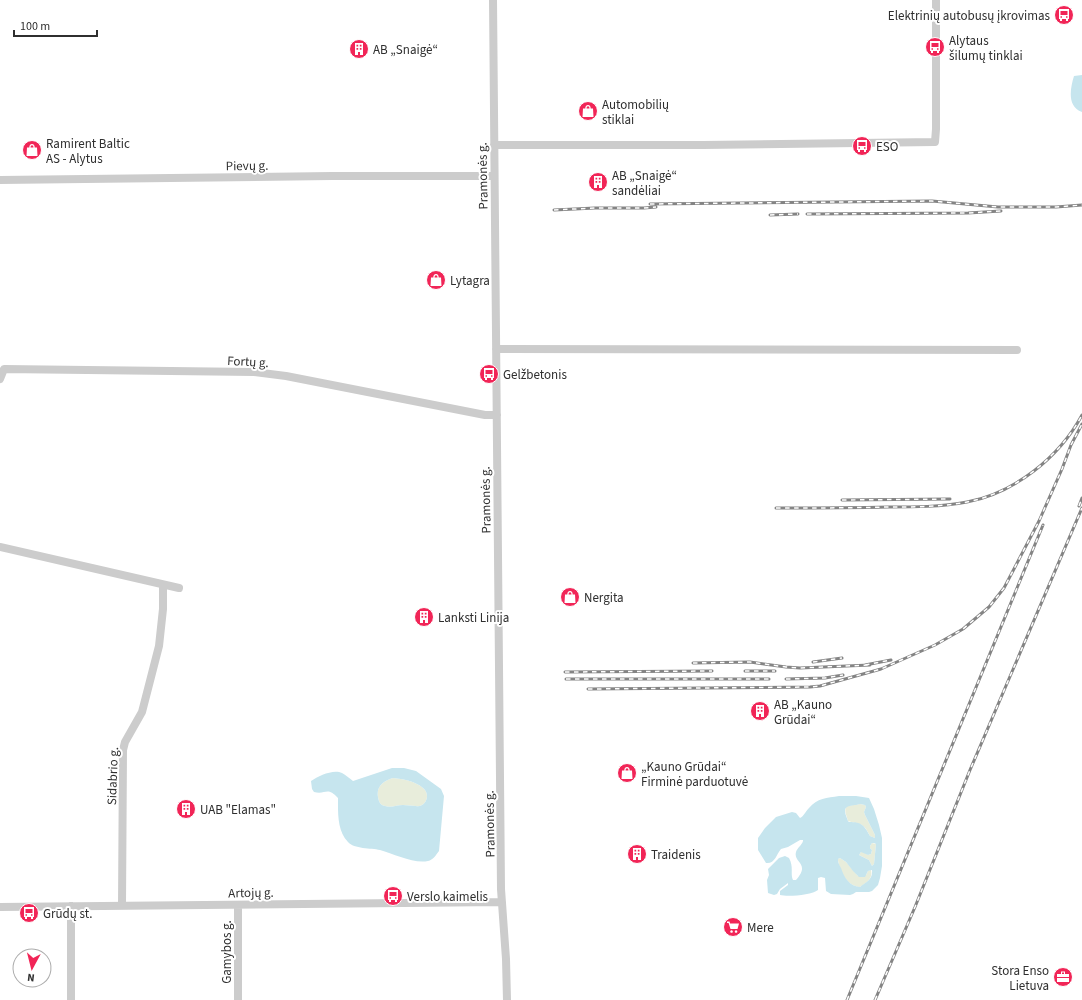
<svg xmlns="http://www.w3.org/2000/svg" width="1082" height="1000" font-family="'Source Sans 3',sans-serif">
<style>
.green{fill:#e8eddb}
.water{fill:#c6e5ee;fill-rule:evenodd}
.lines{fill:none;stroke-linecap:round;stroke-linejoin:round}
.minor{stroke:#ccc;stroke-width:8}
.rail-casing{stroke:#848484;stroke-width:3}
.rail{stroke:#fff;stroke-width:1.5;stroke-dasharray:4.5;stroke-linecap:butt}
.labels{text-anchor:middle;stroke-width:4;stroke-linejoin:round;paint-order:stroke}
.poi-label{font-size:13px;fill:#2f2f2f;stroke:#fff;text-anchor:start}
.street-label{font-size:13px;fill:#2f2f2f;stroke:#fff}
</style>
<rect width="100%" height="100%" fill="#fff"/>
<path class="green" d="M393,778C403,779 415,781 423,788C431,794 426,808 416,806C412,806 407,805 403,805C397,805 391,808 385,806C380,805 379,802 378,797C376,786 384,781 393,778Z
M860,804L865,805L866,807L864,812L865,815L875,835V838L870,836C863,822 862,825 848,821C847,816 843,811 847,806Z
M872,843L876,844L874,864L872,866L869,860L859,855L861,852H863L868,855L871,854L872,850L870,848V846Z
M840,858L846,862L858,876L866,875L868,871L871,870C873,879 867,882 860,887C847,886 840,872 838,860V859Z"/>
<path class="water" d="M1082,75V112C1067,107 1070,89 1074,76Z
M392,768H404L416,771L441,789L444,796L439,851C436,855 433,860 428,861C414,864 394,854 380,850C371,848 354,849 348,842C337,831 338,812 338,798C327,786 326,795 314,792L312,789L311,781C319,776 333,769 342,773C346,775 349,778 353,781ZM393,778C403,779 415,781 423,788C431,794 426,808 416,806C412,806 407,805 403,805C397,805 391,808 385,806C380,805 379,802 378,797C376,786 384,781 393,778Z
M839,796H856L869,798L874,809L879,825L882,838V866L880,878L878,885L872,891L869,892H856L853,894L850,895L831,894L826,891L825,878L821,877L818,878V890C812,895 788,897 780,895V891L788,885V883L780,889L777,894L774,895L768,893L767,880L769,875L768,869L779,858L785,856L789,858C794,867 790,874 793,880H796C811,863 793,863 796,852C797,848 802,845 803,841V840H800L788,847L781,849C776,855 775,864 766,863L758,850V838L765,828L776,817L792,812L796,813L800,818C804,816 805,812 809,808C817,798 827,798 839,796ZM860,804L865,805L866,807L864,812L865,815L875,835V838L870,836C864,825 862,822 849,822L848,821C847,818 845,814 845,811C845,804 856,806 860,804ZM872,843H874L876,844L874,864L872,866L869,860L859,855L861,852L868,855L871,854L872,850L870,848V846ZM840,858L846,862L853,871L859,877H865L868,871L872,870C873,880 866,882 860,887C849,886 844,877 841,868C839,864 838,863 838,859Z"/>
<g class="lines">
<path class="minor" d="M493,0L501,889L506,959L507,1000
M494,145H703L935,142L936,129V0
M0,180L332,176H494
M496,349L1017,350
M0,379L4,369L254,372L286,376L485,415H497
M0,547L179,588
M238,905V1000
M71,906V1000
M122,906L123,750L125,742L142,712L159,646L163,609V586L161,584
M0,907L502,902"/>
<defs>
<path id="rail" d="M650,204L932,201L998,207H1056L1082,205
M554,210L595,208H644L656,207
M807,214L968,213L1001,211
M770,215L798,214
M842,500L950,499
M1079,506L1082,498
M776,508C814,508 851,508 888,507C914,507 941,507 967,502C1014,493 1059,458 1082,415
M813,662L842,658
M693,663L750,662L786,667L800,668L870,665
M865,665L891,660
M745,671H775
M565,672L712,671
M566,679H769
M786,679L825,678L843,675
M588,689L810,687L820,686L881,669L935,645L963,629L989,607L1004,588L1039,521L1062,469L1071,445L1082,424
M847,1000L1043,525
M875,1000L915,907L970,770L1082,508"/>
</defs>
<use href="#rail" class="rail-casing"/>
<use href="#rail" class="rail"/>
</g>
<defs>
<symbol id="bus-disc" viewBox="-11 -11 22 22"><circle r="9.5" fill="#f12557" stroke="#fff"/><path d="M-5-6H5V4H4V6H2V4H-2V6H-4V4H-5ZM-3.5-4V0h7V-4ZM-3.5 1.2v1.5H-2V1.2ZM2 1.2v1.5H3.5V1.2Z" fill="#fff"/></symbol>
<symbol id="building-disc" viewBox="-11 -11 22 22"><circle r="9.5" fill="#f12557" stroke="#fff"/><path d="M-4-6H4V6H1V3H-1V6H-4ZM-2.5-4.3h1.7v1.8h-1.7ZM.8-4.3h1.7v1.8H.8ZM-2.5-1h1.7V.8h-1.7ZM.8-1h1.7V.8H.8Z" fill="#fff"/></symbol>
<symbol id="shop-disc" viewBox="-11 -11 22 22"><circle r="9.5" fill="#f12557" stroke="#fff"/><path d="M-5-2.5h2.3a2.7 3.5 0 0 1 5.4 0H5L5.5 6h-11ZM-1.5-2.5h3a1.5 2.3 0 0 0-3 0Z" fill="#fff"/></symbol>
<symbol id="supermarket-disc" viewBox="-11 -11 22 22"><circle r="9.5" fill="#f12557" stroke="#fff"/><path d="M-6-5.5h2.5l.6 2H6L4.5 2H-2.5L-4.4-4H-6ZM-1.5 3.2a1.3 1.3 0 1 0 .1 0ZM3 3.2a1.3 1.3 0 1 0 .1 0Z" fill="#fff"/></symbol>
<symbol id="office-disc" viewBox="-11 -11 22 22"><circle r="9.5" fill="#f12557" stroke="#fff"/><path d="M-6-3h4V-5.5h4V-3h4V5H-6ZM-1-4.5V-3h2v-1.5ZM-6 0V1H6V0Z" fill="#fff"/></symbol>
</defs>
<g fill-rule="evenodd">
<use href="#bus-disc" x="1053" y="4" width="22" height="22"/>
<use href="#bus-disc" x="924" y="36" width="22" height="22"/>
<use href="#building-disc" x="348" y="38" width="22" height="22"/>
<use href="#shop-disc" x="577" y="100" width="22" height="22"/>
<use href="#bus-disc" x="851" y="135" width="22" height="22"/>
<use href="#shop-disc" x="21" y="139" width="22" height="22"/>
<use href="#building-disc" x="587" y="171" width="22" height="22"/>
<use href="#shop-disc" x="425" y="269" width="22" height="22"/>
<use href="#bus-disc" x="478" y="363" width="22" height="22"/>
<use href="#shop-disc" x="559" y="586" width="22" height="22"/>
<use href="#building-disc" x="413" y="606" width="22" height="22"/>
<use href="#building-disc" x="749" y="700" width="22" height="22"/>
<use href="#shop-disc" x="616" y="762" width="22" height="22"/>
<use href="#building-disc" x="175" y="798" width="22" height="22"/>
<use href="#building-disc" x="626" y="843" width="22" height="22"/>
<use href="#bus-disc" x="382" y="885" width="22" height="22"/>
<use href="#bus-disc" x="18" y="902" width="22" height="22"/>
<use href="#supermarket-disc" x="722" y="916" width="22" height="22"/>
<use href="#office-disc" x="1052" y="966" width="22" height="22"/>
</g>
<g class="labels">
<g class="poi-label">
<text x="1050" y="20" text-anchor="end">Elektrinių autobusų įkrovimas</text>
<text x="949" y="45">Alytaus<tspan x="949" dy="15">šilumų tinklai</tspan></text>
<text x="373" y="54">AB „Snaigė“</text>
<text x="602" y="109">Automobilių<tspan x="602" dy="15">stiklai</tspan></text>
<text x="46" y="148">Ramirent Baltic<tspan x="46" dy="15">AS - Alytus</tspan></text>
<text x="876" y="151">ESO</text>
<text x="612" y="180">AB „Snaigė“<tspan x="612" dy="15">sandėliai</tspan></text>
<text x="450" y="285">Lytagra</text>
<text x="503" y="379">Gelžbetonis</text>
<text x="584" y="602">Nergita</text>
<text x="438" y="622">Lanksti Linija</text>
<text x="774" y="709">AB „Kauno<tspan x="774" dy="15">Grūdai“</tspan></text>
<text x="641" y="771">„Kauno Grūdai“<tspan x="641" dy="15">Firminė parduotuvė</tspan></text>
<text x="200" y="814">UAB "Elamas"</text>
<text x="651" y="859">Traidenis</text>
<text x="407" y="901">Verslo kaimelis</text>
<text x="43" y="918">Grūdų st.</text>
<text x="747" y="932">Mere</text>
<text x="1049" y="975" text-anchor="end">Stora Enso<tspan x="1049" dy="15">Lietuva</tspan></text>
</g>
<g class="street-label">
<text transform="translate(247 165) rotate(-1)" y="5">Pievų g.</text>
<text transform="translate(482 176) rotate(-91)" y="5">Pramonės g.</text>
<text transform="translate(248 361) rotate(3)" y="5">Fortų g.</text>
<text transform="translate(485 500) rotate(-91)" y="5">Pramonės g.</text>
<text transform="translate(112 776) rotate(-88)" y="5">Sidabrio g.</text>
<text transform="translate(489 824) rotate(-91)" y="5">Pramonės g.</text>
<text transform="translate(251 892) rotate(-1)" y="5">Artojų g.</text>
<text transform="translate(226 952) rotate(-90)" y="5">Gamybos g.</text>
</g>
</g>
<g transform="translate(32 968) rotate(187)"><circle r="19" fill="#ffffff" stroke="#acacac"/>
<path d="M0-3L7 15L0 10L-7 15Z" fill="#f12557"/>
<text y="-6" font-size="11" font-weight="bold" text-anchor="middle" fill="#2f2f2f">N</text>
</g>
<path d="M14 30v6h83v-6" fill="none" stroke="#2f2f2f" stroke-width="2"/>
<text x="20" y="30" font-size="12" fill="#2f2f2f" stroke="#ffffff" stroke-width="3" paint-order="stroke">100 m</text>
</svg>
